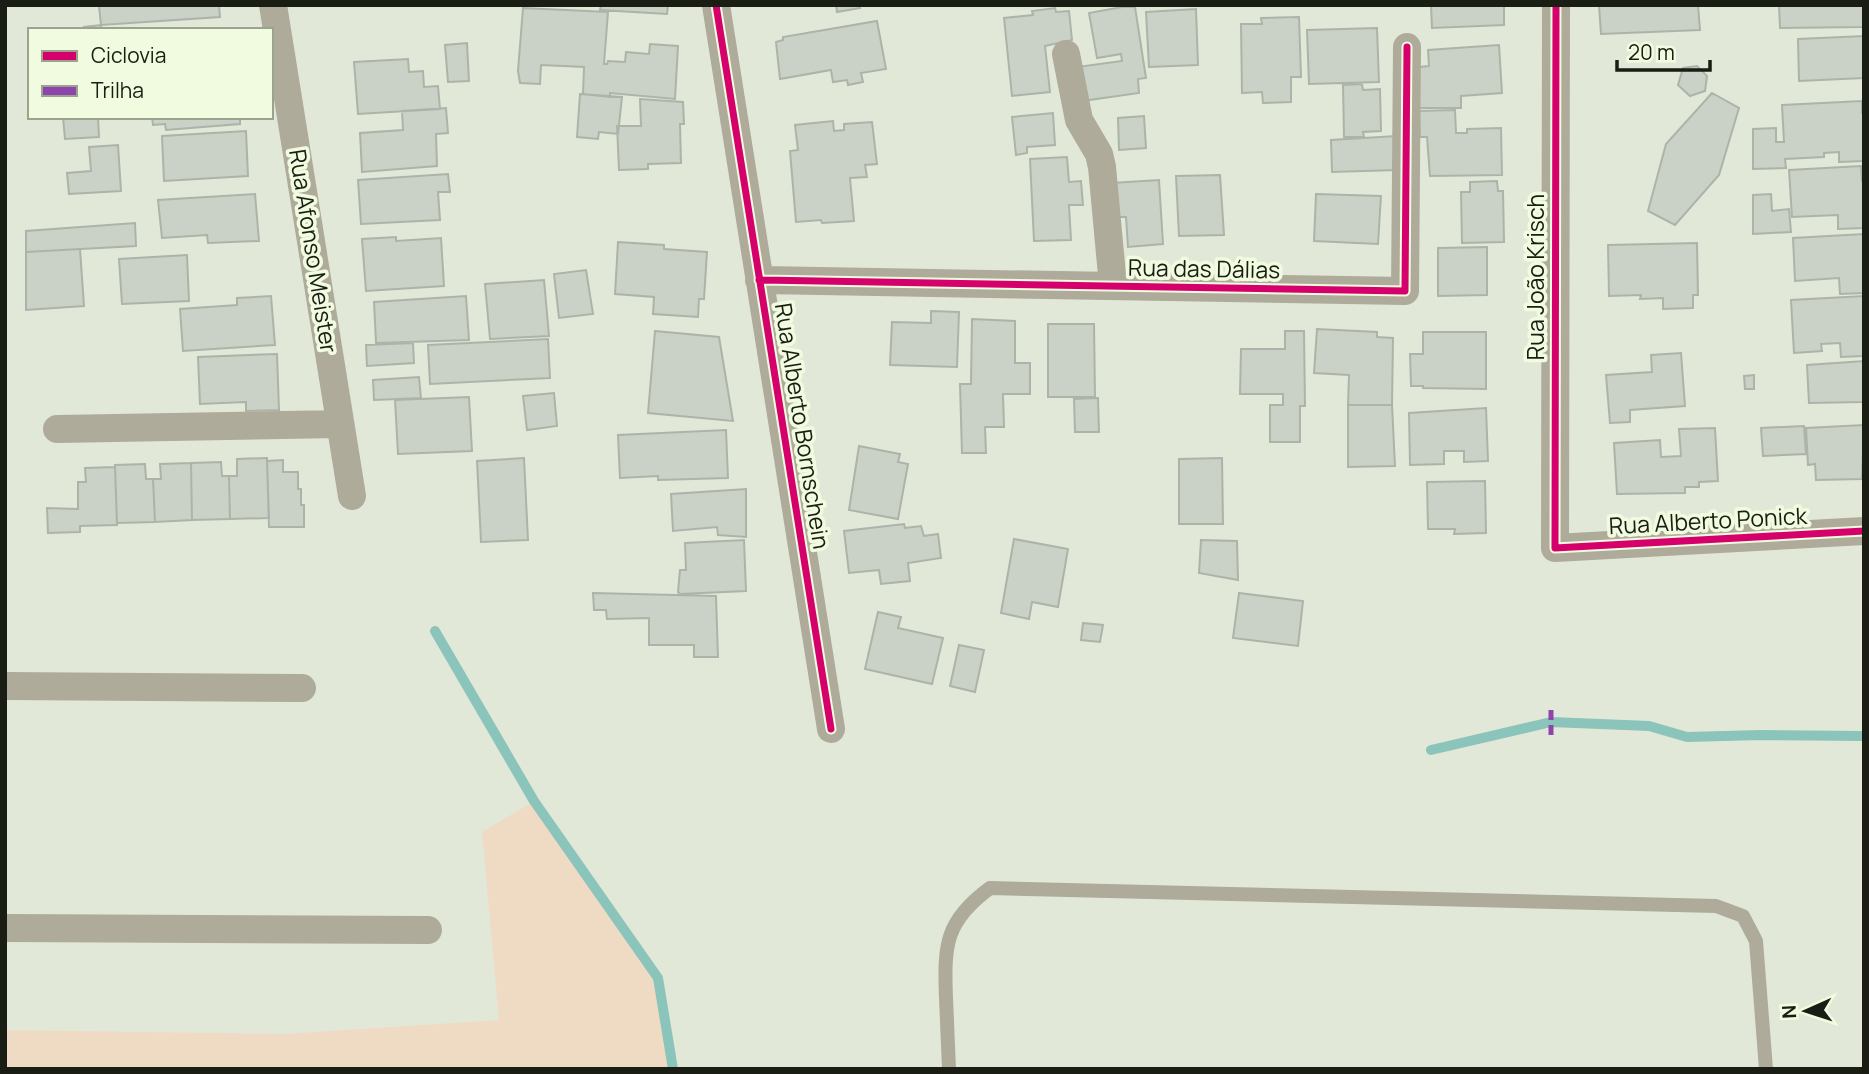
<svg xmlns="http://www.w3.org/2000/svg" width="1869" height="1074" font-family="Manrope,sans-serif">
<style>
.green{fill:#efdbc4}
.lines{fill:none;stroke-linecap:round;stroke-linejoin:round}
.stream{stroke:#8ac4bb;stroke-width:10}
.building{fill:#cad1c7;stroke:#acb4a9;stroke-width:2}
.service{stroke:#aeab9b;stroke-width:14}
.minor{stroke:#aeab9b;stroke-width:28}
.quiet{stroke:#8e44ad;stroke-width:5;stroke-dasharray:10 5;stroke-linecap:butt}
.cycleway-casing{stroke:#f1fbe0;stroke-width:11}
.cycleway{stroke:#d6006c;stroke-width:7}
.labels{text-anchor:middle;stroke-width:7;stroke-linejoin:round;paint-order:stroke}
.street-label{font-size:23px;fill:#191d13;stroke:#f1fbe0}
</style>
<rect width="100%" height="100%" fill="#e2e8d8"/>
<path class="green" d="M534,801L658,978L673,1069H5V1030L283,1034L499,1020L482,832Z"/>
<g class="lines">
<path class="stream" d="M435,631L534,801L658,978L673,1069
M1431,750L1551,722L1649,726L1687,737L1761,735L1864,736"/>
</g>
<path class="building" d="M219,5L220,17L101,25L99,6Z
M601,5H668L667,14L600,10Z
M836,5H859L860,8L837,12Z
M1431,5H1504V25L1432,28Z
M1599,5H1698L1700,30L1601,34Z
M1779,5H1864V27L1780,28Z
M1122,7H1135L1146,78L1138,79L1139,93L1082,101L1077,67L1122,61L1121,54L1097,58L1089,13Z
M523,8L608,12L604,64H607L608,61L625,62L626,52L649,54L650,44L678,46L675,99L610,93V97L583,94L584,67L541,65L540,84L520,83L518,71Z
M1055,8L1056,12L1069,11L1072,40L1045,46L1050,92L1012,96L1004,18L1033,15L1032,11Z
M1196,9L1198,65L1149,67L1146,12Z
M1299,17L1301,77H1291V102L1263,103L1262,92L1242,93L1241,24H1262L1261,18Z
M877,21L886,69L861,73L863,82L848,85L847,80L833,82L831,70L780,79L776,42L783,40V37Z
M101,25V30H84V27Z
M1377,28L1379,82L1309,84L1307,30Z
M1864,36V78L1799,81L1798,39Z
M467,43L469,81L448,82L445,45Z
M1499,45L1502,93L1461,96V108H1419V67L1429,66L1428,50Z
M408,59L409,72L423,71L424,87L438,86L440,109L358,114L354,62Z
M1697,66L1707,76L1705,91L1690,96L1678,85L1683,68Z
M1362,84L1363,90L1380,89L1381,131L1363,132L1364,137H1344L1343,85Z
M1712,93L1739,108L1719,175L1675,225L1648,211L1666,144Z
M580,94L622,97L618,134L599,132L598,139L577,137Z
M640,99L683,102L684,124H680L681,163L648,164V169L619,170L617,126H641Z
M1862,101V113H1864V161L1839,162V152L1824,153V157L1785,159L1786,168L1753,169V129L1776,128V142H1784L1782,105Z
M446,108L448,133L436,134L437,166L362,172L360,133L403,130L402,111Z
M1455,110L1456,133H1467V129L1501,128L1502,175L1430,176L1427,137H1420L1419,111Z
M1053,113L1055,145L1027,147V153L1016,155L1012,117Z
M1144,116L1146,148L1119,150L1118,118Z
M63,117H98L99,137L65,139Z
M152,117H240V124L166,130L165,124L153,125Z
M833,121L834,131L844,130V124L872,122L877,164L865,165L867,177L850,178L854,221L822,223L821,220L796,222L790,151L798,150L795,125Z
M246,131L248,176L164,181L162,136Z
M1396,136L1397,170L1332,172L1331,140Z
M118,145L121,191L69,194L67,173L91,171L89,147Z
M1067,157L1069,182L1081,181L1083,205H1069L1071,240L1034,241L1030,159Z
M1861,166L1862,181H1864V228L1838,229V215L1792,217L1789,170Z
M448,174L450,192H438L440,220L361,224L358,180Z
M1220,175L1224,235L1179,236L1176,176Z
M1159,180L1163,244L1128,247L1126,217H1115L1112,183Z
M1497,181L1498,191H1503L1504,242L1462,243L1461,192H1470V182Z
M255,194L259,241L208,243L207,235L162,238L158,200Z
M1316,194L1381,196L1378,244L1314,241Z
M1771,194L1772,211L1789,209L1791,232L1753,234V195Z
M135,223L136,246L26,252V231Z
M1864,234V293L1840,294L1839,278L1795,281L1793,238Z
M396,237V241L441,238L444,286L366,291L362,239Z
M618,242L664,245V249L707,252L704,299H699L698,317L653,314L654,297L615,294Z
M1697,243L1698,295H1693V308L1663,309V298L1640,299L1641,295L1609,296L1608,245Z
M1487,247V295L1438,296V248Z
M80,249L84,306L26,310V252Z
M187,255L189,301L122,304L119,259Z
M586,270L593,314L559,318L554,274Z
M544,280L549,336L490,339L485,284Z
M271,296L275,345L183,351L180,309L237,305V298Z
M466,296L469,340L376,343L374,302Z
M1864,296V356L1841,357L1840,343L1821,344L1822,351L1794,353L1791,300Z
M931,311L959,312L957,367L890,365L892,322L931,323Z
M972,319L1015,321V363H1030V394H1003L1004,427H985L986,453H962L960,384H971Z
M1048,324H1094L1095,397H1048Z
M1317,329L1377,332V337L1393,338L1392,405H1348L1349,375L1314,373Z
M655,331L719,337L733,421L648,413Z
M1285,331H1304L1305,406H1300V442H1270V405H1283V394H1240L1241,349H1285Z
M1423,332H1486V389L1423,388V386H1411L1410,354H1423Z
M548,339L550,378L430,384L428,345Z
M413,343L414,363L367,366L366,345Z
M1681,353L1685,406L1630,410V422L1610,423L1606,375L1652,372L1651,355Z
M277,354L279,410L246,411V402L200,404L198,357Z
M1864,361V402L1809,403L1807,365Z
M1754,375V389H1745L1744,376Z
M419,377L421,398L374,400L373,380Z
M554,393L557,426L527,430L523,396Z
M469,397L472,451L398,454L395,400Z
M1098,398L1099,432H1075L1074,399Z
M1348,405H1392L1395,466L1348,467Z
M1486,408L1488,461L1464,462V451H1444V464L1410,465L1409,413Z
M1864,425L1862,479L1816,480L1815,464L1808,465L1806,428Z
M1804,426L1806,454L1763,456L1761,428Z
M1715,428L1718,481L1699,482V487H1685V493L1617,494L1614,443L1660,440L1661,457L1681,456L1679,429Z
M726,430L728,478L658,480V476L620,478L618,435Z
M859,446L900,454L898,462L908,464L898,519L849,510Z
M267,458L269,518L230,519L229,476H237V459Z
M524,458L528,540L481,542L477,461Z
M1222,458L1223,524H1179V459Z
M283,460V472H298V489H301V505H304V527H269L267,461Z
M221,462L222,476H229L230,519L192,520L191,463Z
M191,463L192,520L155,522L153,479H161L160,464Z
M145,464L146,479H153L155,522L117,523L115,465Z
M115,467L117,525L80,526V532L48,533L47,508L78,509V482H86L85,468Z
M1485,481L1486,533L1454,534L1455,529H1428L1427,482Z
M746,489V537L718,535L717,527L673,531L671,494Z
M904,524L905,528L921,526L924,536L938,534L941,558L908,563L910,581L881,584L879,570L849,573L844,531Z
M1014,539L1068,549L1058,607L1032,602L1029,619L1001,613Z
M744,540L746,591L680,594L678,592L680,570H686L685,543Z
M1201,540L1237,541L1238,580L1199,573Z
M593,593L716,596L718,657H694V645H649V618L607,619L606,610H594Z
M1239,593L1303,601L1298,646L1233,638Z
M878,612L901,617L898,628L943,638L932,684L865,669Z
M1083,623L1103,625L1100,642L1081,640Z
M959,645L984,650L975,692L950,686Z"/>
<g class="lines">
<path class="service" d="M949,1069C948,1045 947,1021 946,998C944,945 945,921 990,888L1716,906L1743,916L1756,941L1766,1069"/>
<path class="minor" d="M273,5L352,496
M716,5L831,729
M1556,5L1555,548L1864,531
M1066,54L1079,120L1099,154L1102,167L1113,286
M759,280L1405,291L1407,47
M57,429L340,424
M5,686L302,688
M5,928L428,930"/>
<path class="quiet" d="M1551,735V709"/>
<defs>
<path id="cycleway" d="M716,5L831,729
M1556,5L1555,548L1864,531
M759,280L1405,291L1407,47"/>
</defs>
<use href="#cycleway" class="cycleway-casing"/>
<use href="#cycleway" class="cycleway"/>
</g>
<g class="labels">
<g class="street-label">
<text transform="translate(313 251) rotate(81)" y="8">Rua Afonso Meister</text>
<text transform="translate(1204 269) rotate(1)" y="8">Rua das Dálias</text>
<text transform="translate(1536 277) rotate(-90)" y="8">Rua João Krisch</text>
<text transform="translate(802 426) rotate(81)" y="8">Rua Alberto Bornschein</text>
<text transform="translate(1708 521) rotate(-3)" y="8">Rua Alberto Ponick</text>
</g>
</g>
<rect width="1869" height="1074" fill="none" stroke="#191d13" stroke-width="14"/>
<rect x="28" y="28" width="245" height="91" fill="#f1fbe0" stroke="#9ba28e" stroke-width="2"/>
<rect x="42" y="51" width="35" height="10" fill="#d6006c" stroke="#9ba28e" stroke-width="2"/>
<text x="91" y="63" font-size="21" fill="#191d13">Ciclovia</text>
<rect x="42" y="86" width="35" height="10" fill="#8e44ad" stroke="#9ba28e" stroke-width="2"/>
<text x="91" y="98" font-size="21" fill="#191d13">Trilha</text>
<g transform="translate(1806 1011) rotate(267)" stroke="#f1fbe0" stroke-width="5" paint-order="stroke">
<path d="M0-5L12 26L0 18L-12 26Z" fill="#191d13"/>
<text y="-10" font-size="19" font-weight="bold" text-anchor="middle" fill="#191d13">N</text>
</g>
<path d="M1617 60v10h93v-10" fill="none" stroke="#191d13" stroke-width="3.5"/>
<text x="1628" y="60" font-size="21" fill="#191d13" stroke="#f1fbe0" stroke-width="5" paint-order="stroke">20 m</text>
</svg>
